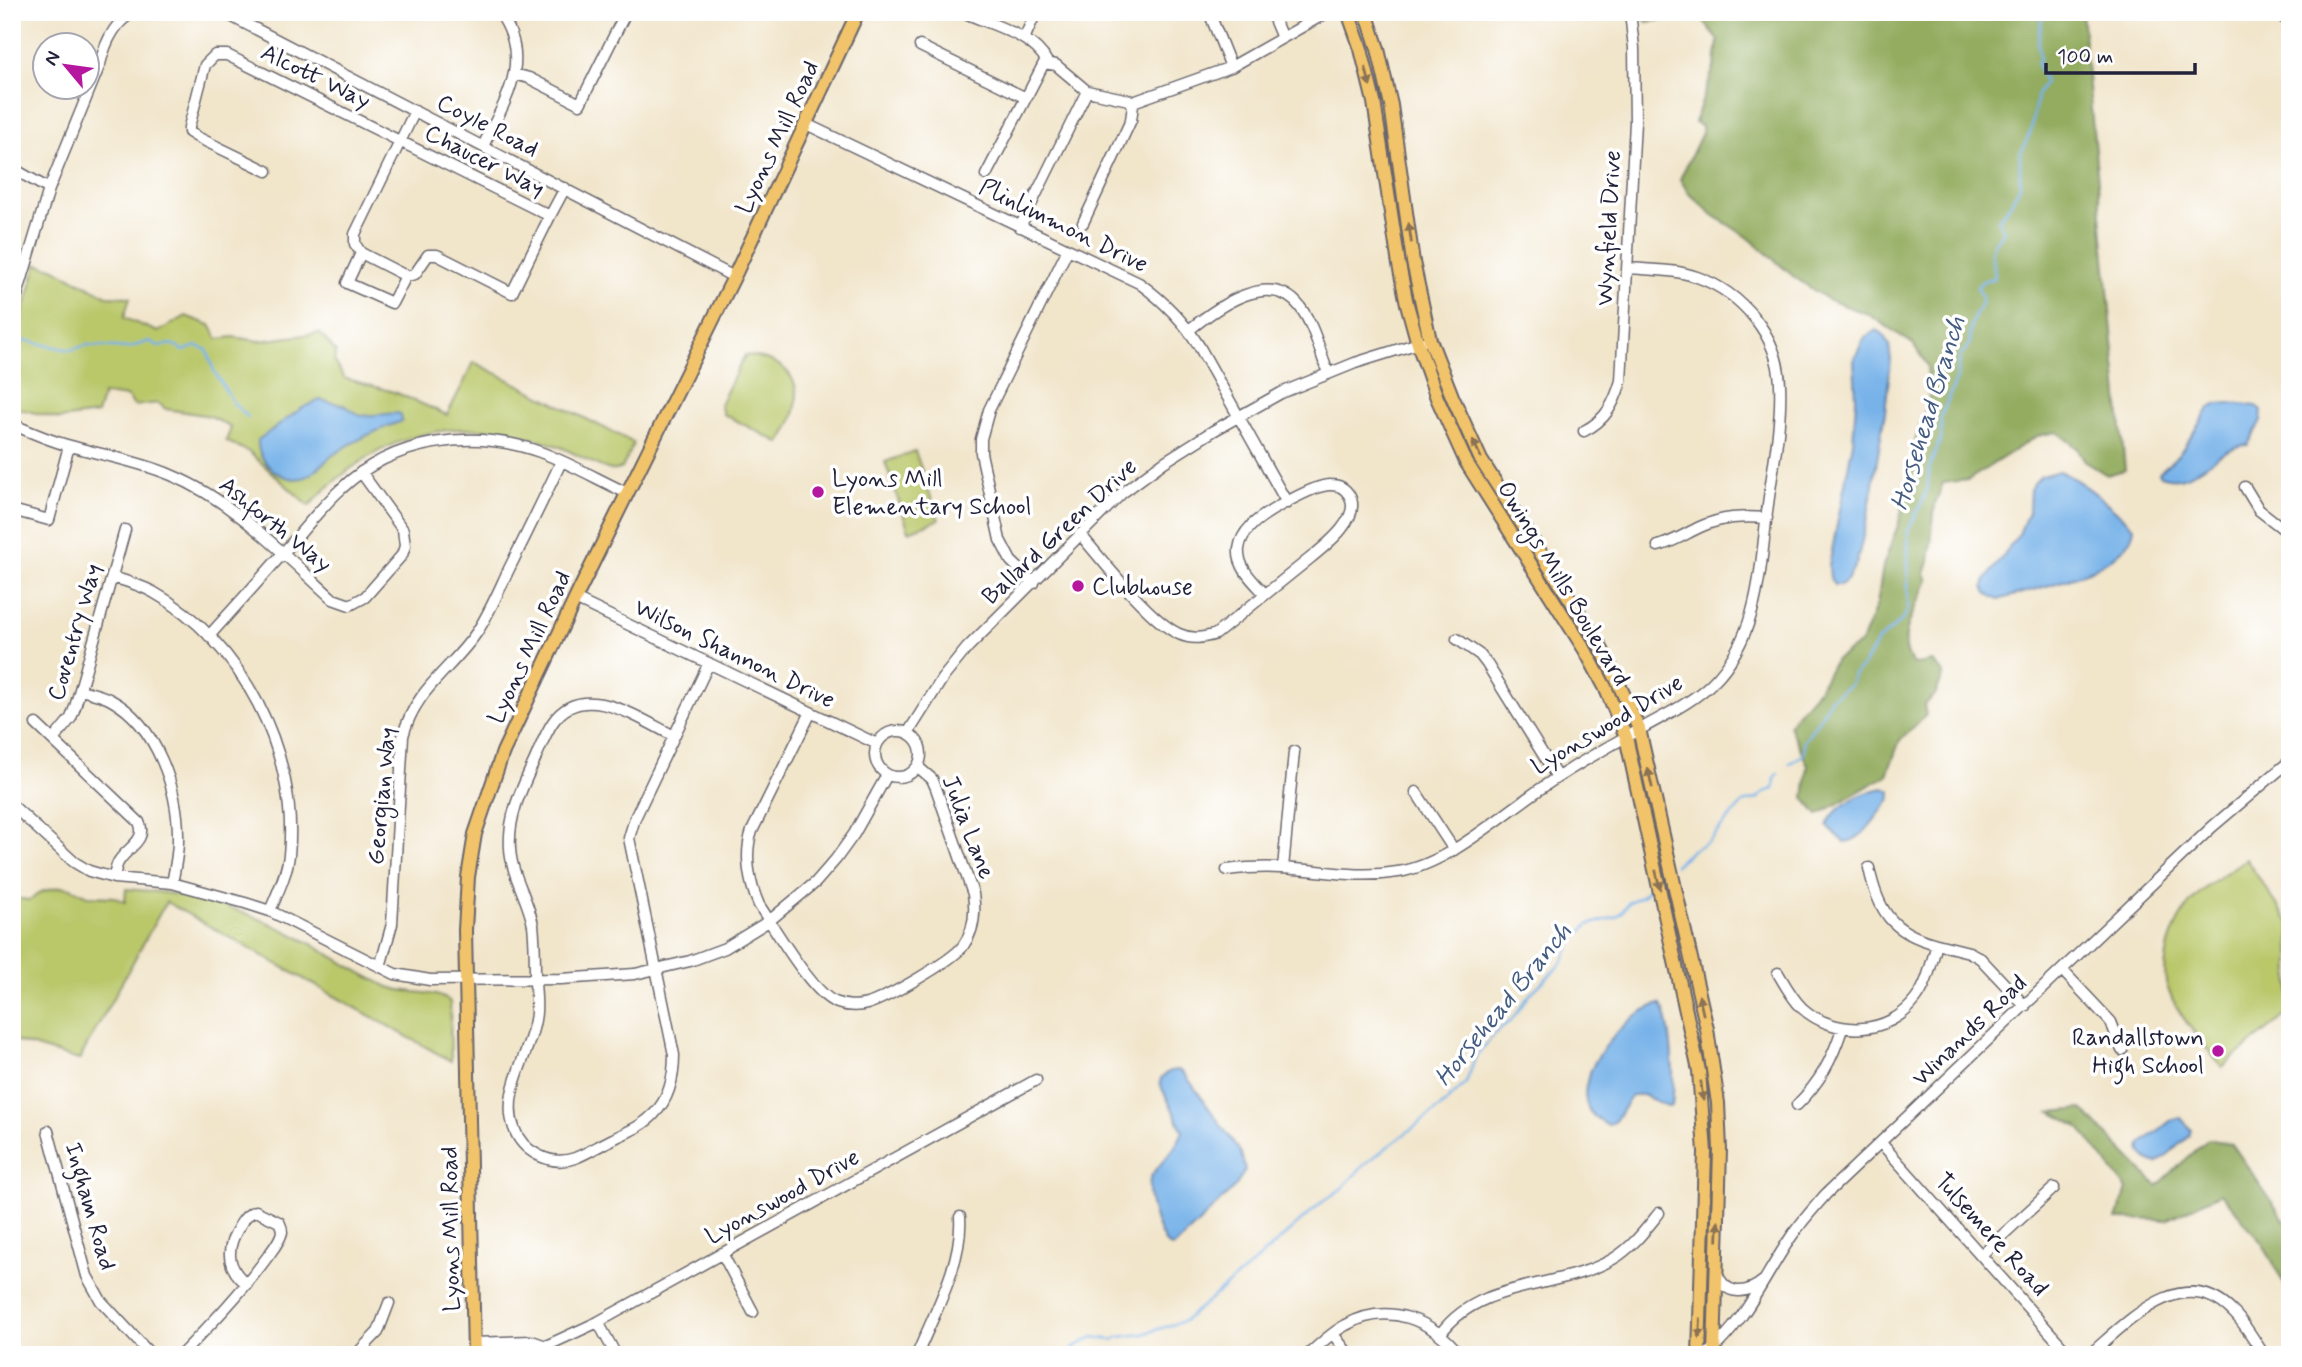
<svg xmlns="http://www.w3.org/2000/svg" width="2302" height="1367" font-family="Mynerve,sans-serif">
<style>
.green{fill:#bac86b;stroke:#6e7553;stroke-width:2}
.forest{fill:#93ac5f;stroke:#5a674d;stroke-width:2}
.water{fill:#77b2e9;stroke:#4c6a92;stroke-width:2}
.lines{fill:none;stroke-linecap:round;stroke-linejoin:round}
.stream{stroke:#77b2e9;stroke-width:2.5}
.minor-casing{stroke:#6a666d;stroke-width:13}
.major-casing{stroke:#6a666d;stroke-width:16}
.minor{stroke:#fff;stroke-width:10}
.major{stroke:#f1c36a;stroke-width:12}
.oneway{fill:#8a7252}
.poi-dot{fill:#b5179e;stroke:#fff;stroke-width:2.5}
.labels{text-anchor:middle;stroke-width:7;stroke-linejoin:round;paint-order:stroke}
.street-label{font-size:24px;fill:#22223b;stroke:#fff}
.poi-label{font-size:24px;fill:#22223b;stroke:#fff;text-anchor:start}
.water-label{font-size:26px;font-style:italic;fill:#445c81;stroke:#fff}
</style>
<rect width="100%" height="100%" fill="#fff"/>
<filter id="ink" filterUnits="userSpaceOnUse"><feTurbulence type="fractalNoise" baseFrequency=".0143" numOctaves="2"/><feDisplacementMap in="SourceGraphic" scale="14" xChannelSelector="R" yChannelSelector="G"/><feConvolveMatrix kernelMatrix="1 2 1 2 8 2 1 2 1" color-interpolation-filters="sRGB"/></filter>
<filter id="wash" filterUnits="userSpaceOnUse"><feTurbulence type="fractalNoise" baseFrequency=".00686" numOctaves="4" result="noise"/><feDisplacementMap in="SourceGraphic" scale="28" xChannelSelector="R" yChannelSelector="G"/><feGaussianBlur stdDeviation="1.57" result="paint"/><feColorMatrix in="noise" values="0 0 0 0 0 0 0 0 0 0 0 0 0 0 0 0 0 1.4 0 .05"/><feComposite in="paint" operator="in"/></filter>
<g filter="url(#wash)">
<rect width="100%" height="100%" fill="#f1e5ca"/>
<path class="green" d="M37,264L53,268L107,296L130,297L124,318L158,332L186,316L210,325L218,339L233,337L259,341L320,333L336,352L334,360L344,378L397,393L447,415L474,362L634,443L622,468C620,469 613,471 611,470C601,469 571,451 558,446C462,410 378,431 309,506L249,452L226,441L231,428L210,416L166,409L158,403L134,406L128,397L103,394L97,414L59,419L12,407V352Z
M745,355C802,361 809,398 780,443L723,414L720,404Z
M915,451L939,520L909,531L885,462Z
M2246,859L2290,924V1012L2222,1067C2205,1046 2172,1009 2166,982C2164,970 2166,957 2169,945C2181,900 2210,883 2246,859Z
M60,887L71,888L88,896L114,897L125,902L126,889C186,892 246,909 300,938C330,953 358,974 389,987C408,995 435,989 450,1002L451,1061L166,902L79,1060L12,1040V898L30,900L41,892Z"/>
<path class="forest" d="M1645,12H2082L2125,470L2107,475L2086,462L2077,448L2057,432L2037,436L1968,480L1943,483L1935,504L1929,562L1925,574L1928,580C1918,606 1894,636 1912,663L1917,664L1932,661L1944,674L1935,695L1924,705L1926,715L1900,740L1887,775L1818,815L1804,798L1808,765L1789,726L1795,716L1818,690L1834,661L1861,643L1877,604L1883,566L1898,525L1909,484L1916,438L1929,399L1927,365L1913,344L1868,314L1829,300L1794,277L1749,238L1713,215L1688,192L1680,179L1702,133V128L1695,122L1715,64L1718,41L1700,16L1646,22Z
M2082,1109L2157,1186L2208,1139L2232,1144L2290,1228V1295L2262,1243L2221,1193L2167,1220L2117,1219L2127,1189L2079,1127L2051,1112Z"/>
<path class="water" d="M1877,330L1883,334L1889,345L1891,360L1885,412L1868,515L1857,562L1847,580L1840,585H1834L1830,578L1829,566L1853,442L1856,399L1854,359L1865,337Z
M320,400L344,405L361,416L398,413L401,415L402,421C376,430 355,440 333,455C325,461 317,471 308,476C286,487 256,463 258,440L302,408Z
M2230,403L2257,406L2262,410L2261,421L2248,445C2215,446 2195,489 2161,476L2159,473L2179,454L2209,409L2217,404Z
M2059,471C2087,483 2111,507 2134,527C2132,569 2031,590 1998,600L1987,593L1984,587L1986,579L2019,534L2029,510L2030,489L2035,482L2041,476Z
M1883,788L1891,791V798C1879,812 1863,842 1844,842L1827,826C1833,806 1863,792 1883,788Z
M1660,1004C1672,1016 1675,1087 1672,1105L1669,1107L1643,1095H1632L1615,1121L1608,1125C1548,1101 1621,1012 1660,1004Z
M1178,1070L1184,1073L1241,1153L1245,1170L1236,1186L1174,1247L1168,1246C1157,1232 1141,1186 1154,1172C1165,1158 1177,1148 1183,1131L1160,1084L1161,1078L1170,1071Z
M2181,1118L2191,1130L2189,1136L2157,1164C2147,1161 2138,1154 2141,1144L2173,1119Z"/>
<g class="lines">
<path class="stream" d="M17,339L70,350L88,345L128,348L150,341C163,353 168,336 183,351L197,346L207,350L214,371L234,404L248,417
M1789,764L1804,754V741L1822,715L1831,698L1850,685L1853,675L1863,666L1877,642L1904,618L1908,608V531L1927,491L1930,465L1941,438V417L1957,378L1960,357L1970,343C1966,321 1983,308 1982,298C1982,297 1977,288 1977,287L1983,281L1994,278C1997,268 1991,262 1991,253C1991,245 2000,237 2004,231L1998,220L2011,203L2020,186V155L2031,131L2037,95L2045,82L2037,64L2040,59L2038,43L2043,12
M1675,865L1692,850L1708,842L1743,803L1757,799L1765,792L1774,789L1775,778L1779,773
M1069,1355L1075,1347L1093,1337L1113,1340L1119,1337L1143,1334L1184,1321L1255,1262L1321,1203L1341,1189L1366,1163L1441,1107L1466,1083L1476,1056L1499,1029L1510,1022L1531,993L1562,963L1572,942L1588,925L1616,917L1622,912L1629,902L1642,896L1655,883"/>
</g>
</g>
<g filter="url(#ink)">
<g class="lines">
<defs>
<path id="minor" d="M223,12L734,277
M963,12C989,24 1034,35 1047,62
M1209,12L1231,67
M1271,12L1282,38
M2274,12L2290,22
M1024,39L1036,12
M920,46L1026,98
M514,74L529,78L580,104L626,12
M1133,102L1231,67L1328,12
M806,124L1139,283C1164,301 1183,320 1199,346L1287,503
M483,146C505,101 534,60 499,12
M12,168L49,189
M267,171L197,137L189,132V127L205,65L215,55H227L550,216L512,293L437,255H428L415,274L406,276
M986,175L1044,63L1056,65L1087,91L1020,227
M550,216L565,188
M1083,223L1131,120L1133,105L1129,100L1087,91
M361,253L406,276L392,303L347,283L361,253L355,244V234L415,111
M12,312L49,189L100,64C105,43 114,22 134,12
M1189,330C1216,308 1270,268 1300,307C1314,325 1320,352 1328,373
M12,424C30,432 48,440 67,445C101,455 138,461 171,475C234,501 283,554 333,599L350,605L365,597L402,555L405,546L403,530L361,472
M1584,431C1606,420 1614,404 1621,381L1635,122L1634,48L1630,12
M2245,487L2259,510L2290,534
M12,510L49,520L69,446
M1080,534C1101,559 1151,622 1179,634C1192,640 1203,638 1216,634C1245,611 1274,587 1303,564C1320,550 1364,519 1349,495C1345,488 1338,485 1331,485C1315,484 1262,514 1251,526C1245,532 1240,541 1239,549C1237,567 1254,582 1265,594
M1658,546C1674,542 1685,534 1700,527C1722,517 1742,516 1767,518
M112,577C126,581 140,585 153,592C242,641 299,754 289,855C287,874 277,894 270,911
M1034,583L1011,561L1000,540L981,453V439L989,410L1068,249
M575,599L877,744
M209,636C234,608 259,581 284,552C303,531 320,508 341,489C393,439 473,428 540,452C570,463 599,480 627,493
M1457,639L1480,655L1487,664L1557,777
M81,690C91,693 102,695 111,700C157,725 179,791 178,840C178,855 175,869 172,883
M810,714L752,831C744,854 749,883 759,905C774,927 812,993 835,1002C844,1006 857,1007 867,1004C885,999 952,961 963,946C974,931 976,913 973,894L936,788L932,779L918,767
M36,724L139,822C148,840 127,848 119,861C116,865 115,872 114,878
M875 754a23 23 0 1 1 46 0a23 23 0 1 1-46 0Z
M908,733L942,679L967,648L1122,493L1164,462L1213,431L1281,393L1355,363L1422,342
M674,736C640,719 583,679 553,722C544,735 539,752 532,766C520,792 508,818 510,848C511,875 528,898 533,925C535,942 535,960 535,978C535,992 538,1006 535,1020C529,1056 501,1092 514,1128C522,1152 551,1167 575,1158C588,1153 600,1145 613,1139C627,1132 643,1126 654,1114C670,1098 674,1077 674,1055L629,838L635,818L709,663
M53,740L71,718L75,707L125,530
M1416,792L1454,850
M12,805L74,862L89,871L114,878L172,883L245,903L270,911L395,974L430,980L561,979L635,974L690,961L725,948L769,921L816,882L836,859L854,834L887,775
M1283,868L1294,752
M1869,868C1878,911 1892,933 1937,944
M1227,870C1245,868 1263,867 1281,868C1323,870 1355,879 1398,872C1452,864 1511,806 1558,777C1586,759 1616,742 1646,726C1669,713 1694,701 1713,682C1758,637 1760,572 1767,512C1772,471 1782,426 1780,384C1778,335 1742,293 1697,277C1675,269 1650,270 1628,268
M380,967L392,924L403,736C415,689 451,670 477,632C490,612 499,590 509,569C527,533 544,498 561,462
M2062,970L2111,1022L2122,1050
M1778,973C1785,985 1792,998 1802,1008C1834,1037 1889,1036 1916,999C1928,983 1931,963 1937,944L1969,952L1980,958L2025,1006
M1797,1105C1820,1082 1832,1060 1842,1029
M48,1131L87,1276L101,1301L151,1355
M1881,1143L2070,1355
M722,1253L753,1312
M1982,1254L2054,1188
M1717,1273C1725,1296 1746,1295 1763,1281
M598,1322L616,1355
M1441,1333C1482,1278 1558,1291 1613,1259C1632,1248 1646,1229 1659,1213
M1333,1334L1349,1355
M473,1343L532,1341L546,1346
M181,1355C212,1323 242,1292 268,1256C273,1249 280,1241 282,1232C282,1227 281,1226 279,1222L256,1211C248,1213 244,1218 240,1225C226,1247 225,1267 247,1284
M356,1355L378,1332L389,1303
M534,1355L546,1346L598,1322L1036,1080
M917,1355C934,1313 963,1263 960,1217
M1308,1355C1320,1344 1332,1332 1346,1325C1388,1301 1433,1320 1460,1355
M1706,1355C1745,1323 1764,1277 1791,1237C1802,1221 1814,1208 1826,1194L2212,827L2290,761
M2089,1355C2127,1323 2182,1262 2232,1311C2245,1323 2254,1340 2264,1355"/>
<path id="major" d="M1348,12L1361,49L1374,102L1399,265L1407,304L1418,344L1437,398L1466,462L1585,650L1605,687L1626,737L1699,1071L1705,1152L1699,1355
M1366,12L1378,49L1391,105L1413,262L1430,340L1452,396L1481,460L1599,644L1617,680L1639,729L1707,1029L1718,1103L1720,1150L1714,1355
M474,1355L465,930L468,877L475,834L503,752L580,589L734,277L858,12"/>
</defs>
<use href="#minor" class="minor-casing"/>
<use href="#major" class="major-casing"/>
<use href="#minor" class="minor"/>
<use href="#major" class="major"/>
</g>
<defs><path id="oneway-solid" d="M-6-.8H1V-3.2L6.5 0L1 3.2V.8H-6Z" transform="scale(1.75)"/></defs>
<g class="oneway">
<use href="#oneway-solid" transform="translate(1368 77) rotate(76)"/>
<use href="#oneway-solid" transform="translate(1410 233) rotate(-98)"/>
<use href="#oneway-solid" transform="translate(1477 449) rotate(-115)"/>
<use href="#oneway-solid" transform="translate(1650 778) rotate(-103)"/>
<use href="#oneway-solid" transform="translate(1658 880) rotate(77)"/>
<use href="#oneway-solid" transform="translate(1701 1005) rotate(-103)"/>
<use href="#oneway-solid" transform="translate(1702 1091) rotate(83)"/>
<use href="#oneway-solid" transform="translate(1718 1231) rotate(-88)"/>
<use href="#oneway-solid" transform="translate(1700 1328) rotate(92)"/>
</g>
</g>
<g class="poi-dot">
<circle cx="818" cy="492" r="7"/>
<circle cx="1078" cy="586" r="7"/>
<circle cx="2218" cy="1051" r="7"/>
</g>
<g class="labels">
<g class="street-label">
<text transform="translate(316 76) rotate(26)" y="8">Alcott Way</text>
<text transform="translate(488 125) rotate(27)" y="8">Coyle Road</text>
<text transform="translate(777 137) rotate(-65)" y="8">Lyons Mill Road</text>
<text transform="translate(485 160) rotate(27)" y="8">Chaucer Way</text>
<text transform="translate(1064 225) rotate(26)" y="8">Plinlimmon Drive</text>
<text transform="translate(1608 228) rotate(-87)" y="8">Wynfield Drive</text>
<text transform="translate(276 524) rotate(39)" y="8">Ashforth Way</text>
<text transform="translate(1059 531) rotate(-43)" y="8">Ballard Green Drive</text>
<text transform="translate(1564 583) rotate(59)" y="8">Owings Mills Boulevard</text>
<text transform="translate(74 632) rotate(-74)" y="8">Coventry Way</text>
<text transform="translate(529 647) rotate(-65)" y="8">Lyons Mill Road</text>
<text transform="translate(735 653) rotate(26)" y="8">Wilson Shannon Drive</text>
<text transform="translate(1607 724) rotate(-31)" y="8">Lyonswood Drive</text>
<text transform="translate(381 796) rotate(-85)" y="8">Georgian Way</text>
<text transform="translate(969 827) rotate(69)" y="8">Julia Lane</text>
<text transform="translate(1969 1030) rotate(-44)" y="8">Winands Road</text>
<text transform="translate(782 1196) rotate(-29)" y="8">Lyonswood Drive</text>
<text transform="translate(91 1206) rotate(74)" y="8">Ingham Road</text>
<text transform="translate(450 1229) rotate(-91)" y="8">Lyons Mill Road</text>
<text transform="translate(1992 1234) rotate(48)" y="8">Tulsemere Road</text>
</g>
<g class="poi-label">
<text x="832" y="486">Lyons Mill<tspan x="832" dy="28">Elementary School</tspan></text>
<text x="1092" y="594">Clubhouse</text>
<text x="2204" y="1045" text-anchor="end">Randallstown<tspan x="2204" dy="28">High School</tspan></text>
</g>
<g class="water-label">
<text transform="translate(1927 413) rotate(-73)" y="9">Horsehead Branch</text>
<text transform="translate(1502 1004) rotate(-51)" y="9">Horsehead Branch</text>
</g>
</g>
<rect width="2302" height="1367" fill="none" stroke="#fff" stroke-width="42"/>
<g transform="translate(66 66) rotate(299)"><circle r="33" fill="#ffffff" stroke="#a7a7b1" stroke-width="2"/>
<path d="M0-5L12 26L0 18L-12 26Z" fill="#b5179e"/>
<text y="-10" font-size="19" font-weight="bold" text-anchor="middle" fill="#22223b">N</text>
</g>
<path d="M2046 63v10h149v-10" fill="none" stroke="#22223b" stroke-width="3.5"/>
<text x="2057" y="63" font-size="21" fill="#22223b" stroke="#ffffff" stroke-width="5" paint-order="stroke">100 m</text>
</svg>
